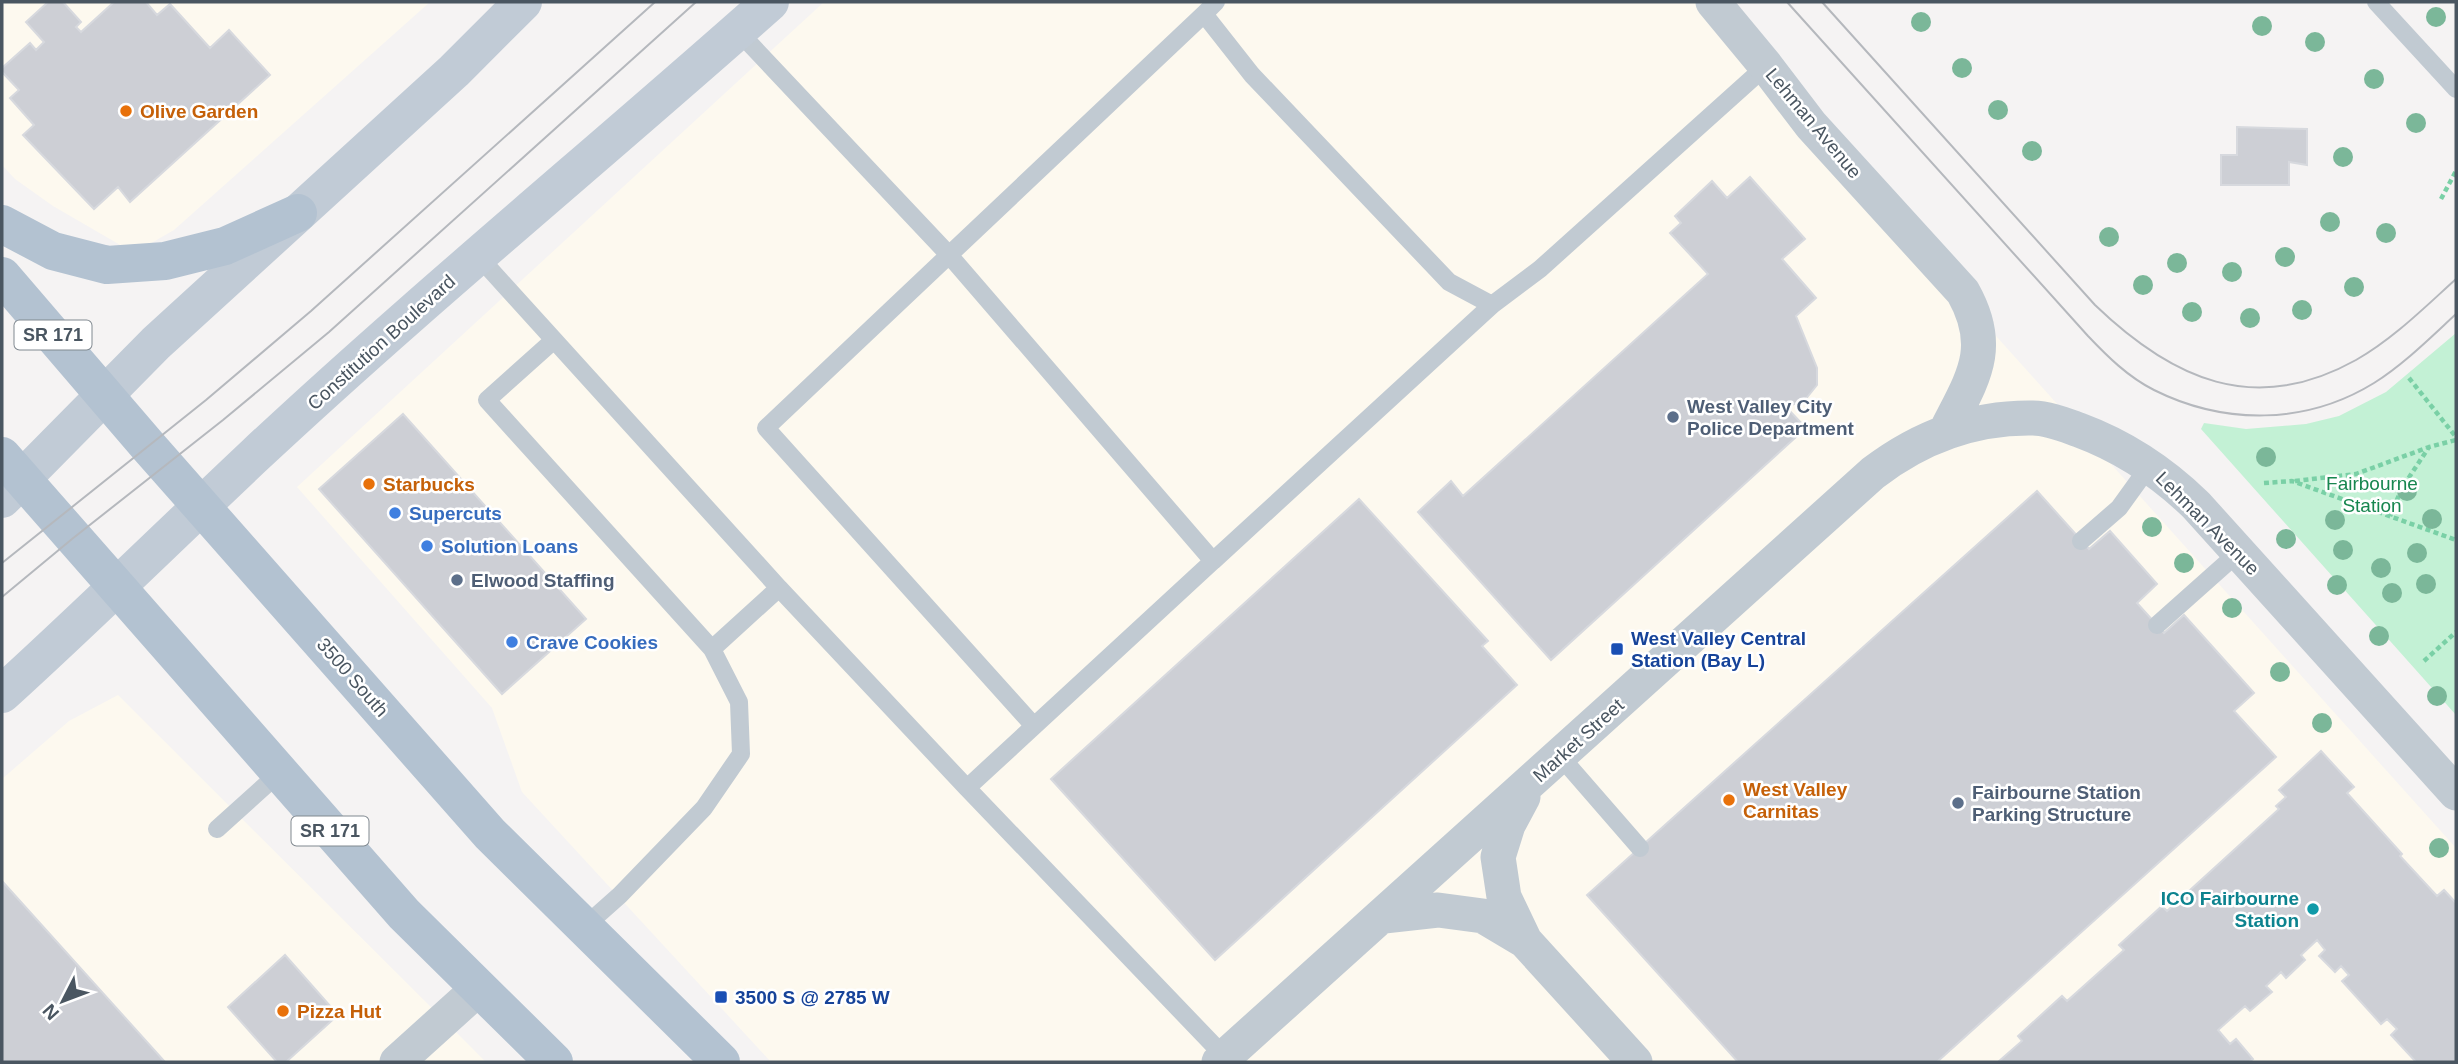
<svg xmlns="http://www.w3.org/2000/svg" width="2458" height="1064" font-family="Helvetica,sans-serif">
<style>
.commercial{fill:#fdf9ef}
.green{fill:#c3f1d5}
.building{fill:#cdcfd5;stroke:#d7d9de;stroke-width:2}
.lines{fill:none;stroke-linecap:round;stroke-linejoin:round}
.path{stroke:#7ad0a6;stroke-width:4.5;stroke-dasharray:5 3.5;stroke-linecap:butt}
.lane{stroke:#c1cad2;stroke-width:18}
.street{stroke:#c1cad2;stroke-width:35}
.secondary{stroke:#c1cbd6;stroke-width:38}
.primary{stroke:#b3c2d1;stroke-width:38}
.tram{stroke:#b5b8bd;stroke-width:2}
.tree{fill:#7bb799}
.food-dot{fill:#e8710a;stroke:#fff;stroke-width:2.5}
.service-dot{fill:#5c6f8a;stroke:#fff;stroke-width:2.5}
.shop-dot{fill:#3f7fe0;stroke:#fff;stroke-width:2.5}
.transit-dot{fill:#1a4fb4;stroke:#fff;stroke-width:2.5}
.culture-dot{fill:#0f9aa8;stroke:#fff;stroke-width:2.5}
.labels{text-anchor:middle;stroke-width:5;stroke-linejoin:round;paint-order:stroke}
.shield{fill:#fff;stroke:#808990;stroke-width:2}
.shield-label{font-size:18px;font-weight:bold;fill:#4a5661}
.food-label{font-size:19px;font-weight:bold;fill:#c56008;stroke:#fff;text-anchor:start}
.street-label{font-size:19px;fill:#4a5661;stroke:#fff}
.service-label{font-size:19px;font-weight:bold;fill:#4e5e75;stroke:#fff;text-anchor:start}
.park-label{font-size:19px;fill:#17864f;stroke:#fff}
.shop-label{font-size:19px;font-weight:bold;fill:#366cbe;stroke:#fff;text-anchor:start}
.transit-label{font-size:19px;font-weight:bold;fill:#164399;stroke:#fff;text-anchor:start}
.culture-label{font-size:19px;font-weight:bold;fill:#0d838f;stroke:#fff;text-anchor:end}
</style>
<rect width="100%" height="100%" fill="#f5f3f3"/>
<path class="commercial" d="M2,2H430L174,230L134,253L53,206L15,179L2,165Z
M824,2H1696L2456,848V1062H771L522,792L492,708L297,487Z
M118,695L486,1062H2V779L69,721Z"/>
<path class="green" d="M2456,333V715L2201,429L2204,423L2246,429L2306,424L2339,416L2386,392Z"/>
<path class="building" d="M48,2H63L81,22L76,27L81,32L114,2H146L157,15L170,4L210,48L229,30L270,75L130,202L118,187L94,209L23,135L34,125L10,98L19,90L2,72V68L30,43L36,50L44,42L26,22Z
M2237,127L2307,129V165L2289,162V185H2221V155H2237Z
M1750,177L1805,239L1782,259L1816,298L1796,316L1817,368V385L1805,400L1786,407L1806,428L1551,660L1418,512L1451,481L1463,496L1708,274L1670,233L1681,223L1675,216L1712,181L1727,198Z
M403,414L586,619L502,694L319,489Z
M2037,491L2089,549L2110,531L2157,584L2137,603L2164,633L2184,615L2254,693L2234,711L2276,757L1937,1062H1738L1587,895Z
M1359,499L1488,641L1482,646L1517,685L1215,960L1051,779Z
M2321,751L2354,787L2347,793L2402,854L2400,856L2437,896L2444,890L2456,903V1062H2416L2391,1035L2397,1029L2387,1019L2381,1024L2342,981L2349,975L2341,966L2335,972L2319,956L2325,950L2317,940L2301,955L2305,960L2286,978L2281,972L2266,986L2272,992L2250,1011L2245,1006L2218,1030L2230,1044L2236,1039L2253,1059L2249,1062H1998L2022,1041L2018,1036L2062,996L2067,1001L2124,950L2119,945L2162,906L2167,911L2279,809L2276,806L2286,797L2279,790Z
M2,881L165,1062H2Z
M285,955L338,1015L286,1062H277L228,1007Z"/>
<g class="lines">
<path class="path" d="M2441,199L2456,171
M2409,378L2456,437
M2295,481L2356,474L2429,447L2456,440
M2264,483L2292,481L2456,540
M2390,516L2402,488L2429,447
M2424,661L2456,632"/>
<path class="lane" d="M1216,2L1204,14L1252,75L1449,282L1492,305L1540,269L1766,66
M2376,2L2456,89
M737,30L950,256L1213,561L967,788L779,588
M478,256L779,588L712,649L487,400L554,340
M2081,541L2119,508L2150,465
M1213,561L1492,305
M2157,625L2239,552
M1034,726L766,428L1204,14
M1560,756L1640,848
M967,788L1225,1057
M217,829L279,773
M584,927L620,895L704,808L741,754L739,702L712,649"/>
<path class="street" d="M1713,2L1766,66L1811,125L1963,292C1995,349 1972,379 1946,431
M1523,797L1508,825L1498,857L1504,897L1525,941L1635,1062
M1384,916L1438,910L1483,916L1525,941
M397,1062L479,988
M1219,1062L1873,473C1920,437 1973,417 2033,418C2048,418 2065,425 2079,430C2125,447 2162,472 2196,505L2456,793"/>
<path class="secondary" d="M2,499L156,343L454,71L523,2
M2,694C88,616 170,535 255,455C422,299 599,154 770,2"/>
<path class="primary" d="M2,224L53,251L107,265L165,261L225,246L298,213
M2,276L148,446L490,834L721,1062
M2,456L404,914L554,1062"/>
<path class="tram" d="M1787,2L2088,336C2107,356 2128,377 2154,390C2224,425 2306,425 2374,383C2404,364 2430,338 2456,314
M1822,2L2095,305C2172,379 2254,417 2356,360C2393,339 2425,307 2456,279
M2,563L206,400L311,311L655,2
M2,597L72,539L223,420L329,332L696,2"/>
</g>
<g class="tree">
<circle cx="2436" cy="17" r="10"/>
<circle cx="1921" cy="22" r="10"/>
<circle cx="2262" cy="26" r="10"/>
<circle cx="2315" cy="42" r="10"/>
<circle cx="1962" cy="68" r="10"/>
<circle cx="2374" cy="79" r="10"/>
<circle cx="1998" cy="110" r="10"/>
<circle cx="2416" cy="123" r="10"/>
<circle cx="2032" cy="151" r="10"/>
<circle cx="2343" cy="157" r="10"/>
<circle cx="2330" cy="222" r="10"/>
<circle cx="2386" cy="233" r="10"/>
<circle cx="2109" cy="237" r="10"/>
<circle cx="2285" cy="257" r="10"/>
<circle cx="2177" cy="263" r="10"/>
<circle cx="2232" cy="272" r="10"/>
<circle cx="2143" cy="285" r="10"/>
<circle cx="2354" cy="287" r="10"/>
<circle cx="2302" cy="310" r="10"/>
<circle cx="2192" cy="312" r="10"/>
<circle cx="2250" cy="318" r="10"/>
<circle cx="2266" cy="457" r="10"/>
<circle cx="2407" cy="491" r="10"/>
<circle cx="2432" cy="519" r="10"/>
<circle cx="2335" cy="520" r="10"/>
<circle cx="2152" cy="527" r="10"/>
<circle cx="2286" cy="539" r="10"/>
<circle cx="2343" cy="550" r="10"/>
<circle cx="2417" cy="553" r="10"/>
<circle cx="2184" cy="563" r="10"/>
<circle cx="2381" cy="568" r="10"/>
<circle cx="2426" cy="584" r="10"/>
<circle cx="2337" cy="585" r="10"/>
<circle cx="2392" cy="593" r="10"/>
<circle cx="2232" cy="608" r="10"/>
<circle cx="2379" cy="636" r="10"/>
<circle cx="2280" cy="672" r="10"/>
<circle cx="2437" cy="696" r="10"/>
<circle cx="2322" cy="723" r="10"/>
<circle cx="2439" cy="848" r="10"/>
</g>
<g class="food-dot">
<circle cx="126" cy="111" r="7"/>
<circle cx="369" cy="484" r="7"/>
<circle cx="1729" cy="800" r="7"/>
<circle cx="283" cy="1011" r="7"/>
</g>
<g class="service-dot">
<circle cx="1673" cy="417" r="7"/>
<circle cx="457" cy="580" r="7"/>
<circle cx="1958" cy="803" r="7"/>
</g>
<g class="shop-dot">
<circle cx="395" cy="513" r="7"/>
<circle cx="427" cy="546" r="7"/>
<circle cx="512" cy="642" r="7"/>
</g>
<g class="transit-dot">
<rect x="1610" y="642" width="14" height="14" rx="3.5"/>
<rect x="714" y="990" width="14" height="14" rx="3.5"/>
</g>
<circle class="culture-dot" cx="2313" cy="909" r="7"/>
<g class="labels">
<g class="shield">
<rect x="14.5" y="320.5" width="77" height="29" rx="5"/>
<rect x="291.5" y="816.5" width="77" height="29" rx="5"/>
</g>
<g class="shield-label">
<text x="53" y="341">SR 171</text>
<text x="330" y="837">SR 171</text>
</g>
<g class="food-label">
<text x="140" y="118">Olive Garden</text>
<text x="383" y="491">Starbucks</text>
<text x="1743" y="796">West Valley<tspan x="1743" dy="22">Carnitas</tspan></text>
<text x="297" y="1018">Pizza Hut</text>
</g>
<g class="street-label">
<text transform="translate(1814 123) rotate(50)" y="7">Lehman Avenue</text>
<text transform="translate(381 342) rotate(-42)" y="7">Constitution Boulevard</text>
<text transform="translate(2208 523) rotate(45)" y="7">Lehman Avenue</text>
<text transform="translate(353 677) rotate(49)" y="7">3500 South</text>
<text transform="translate(1578 740) rotate(-42)" y="7">Market Street</text>
</g>
<g class="service-label">
<text x="1687" y="413">West Valley City<tspan x="1687" dy="22">Police Department</tspan></text>
<text x="471" y="587">Elwood Staffing</text>
<text x="1972" y="799">Fairbourne Station<tspan x="1972" dy="22">Parking Structure</tspan></text>
</g>
<g class="park-label">
<text x="2372" y="490">Fairbourne<tspan x="2372" dy="22">Station</tspan></text>
</g>
<g class="shop-label">
<text x="409" y="520">Supercuts</text>
<text x="441" y="553">Solution Loans</text>
<text x="526" y="649">Crave Cookies</text>
</g>
<g class="transit-label">
<text x="1631" y="645">West Valley Central<tspan x="1631" dy="22">Station (Bay L)</tspan></text>
<text x="735" y="1004">3500 S @ 2785 W</text>
</g>
<g class="culture-label">
<text x="2299" y="905">ICO Fairbourne<tspan x="2299" dy="22">Station</tspan></text>
</g>
</g>
<rect width="2458" height="1064" fill="none" stroke="#4a5661" stroke-width="7"/>
<g transform="translate(63 1001) rotate(228)" stroke="#ffffff" stroke-width="5" paint-order="stroke">
<path d="M0-5L12 26L0 18L-12 26Z" fill="#4a5661"/>
<text y="-10" font-size="19" font-weight="bold" text-anchor="middle" fill="#4a5661">N</text>
</g>
</svg>
